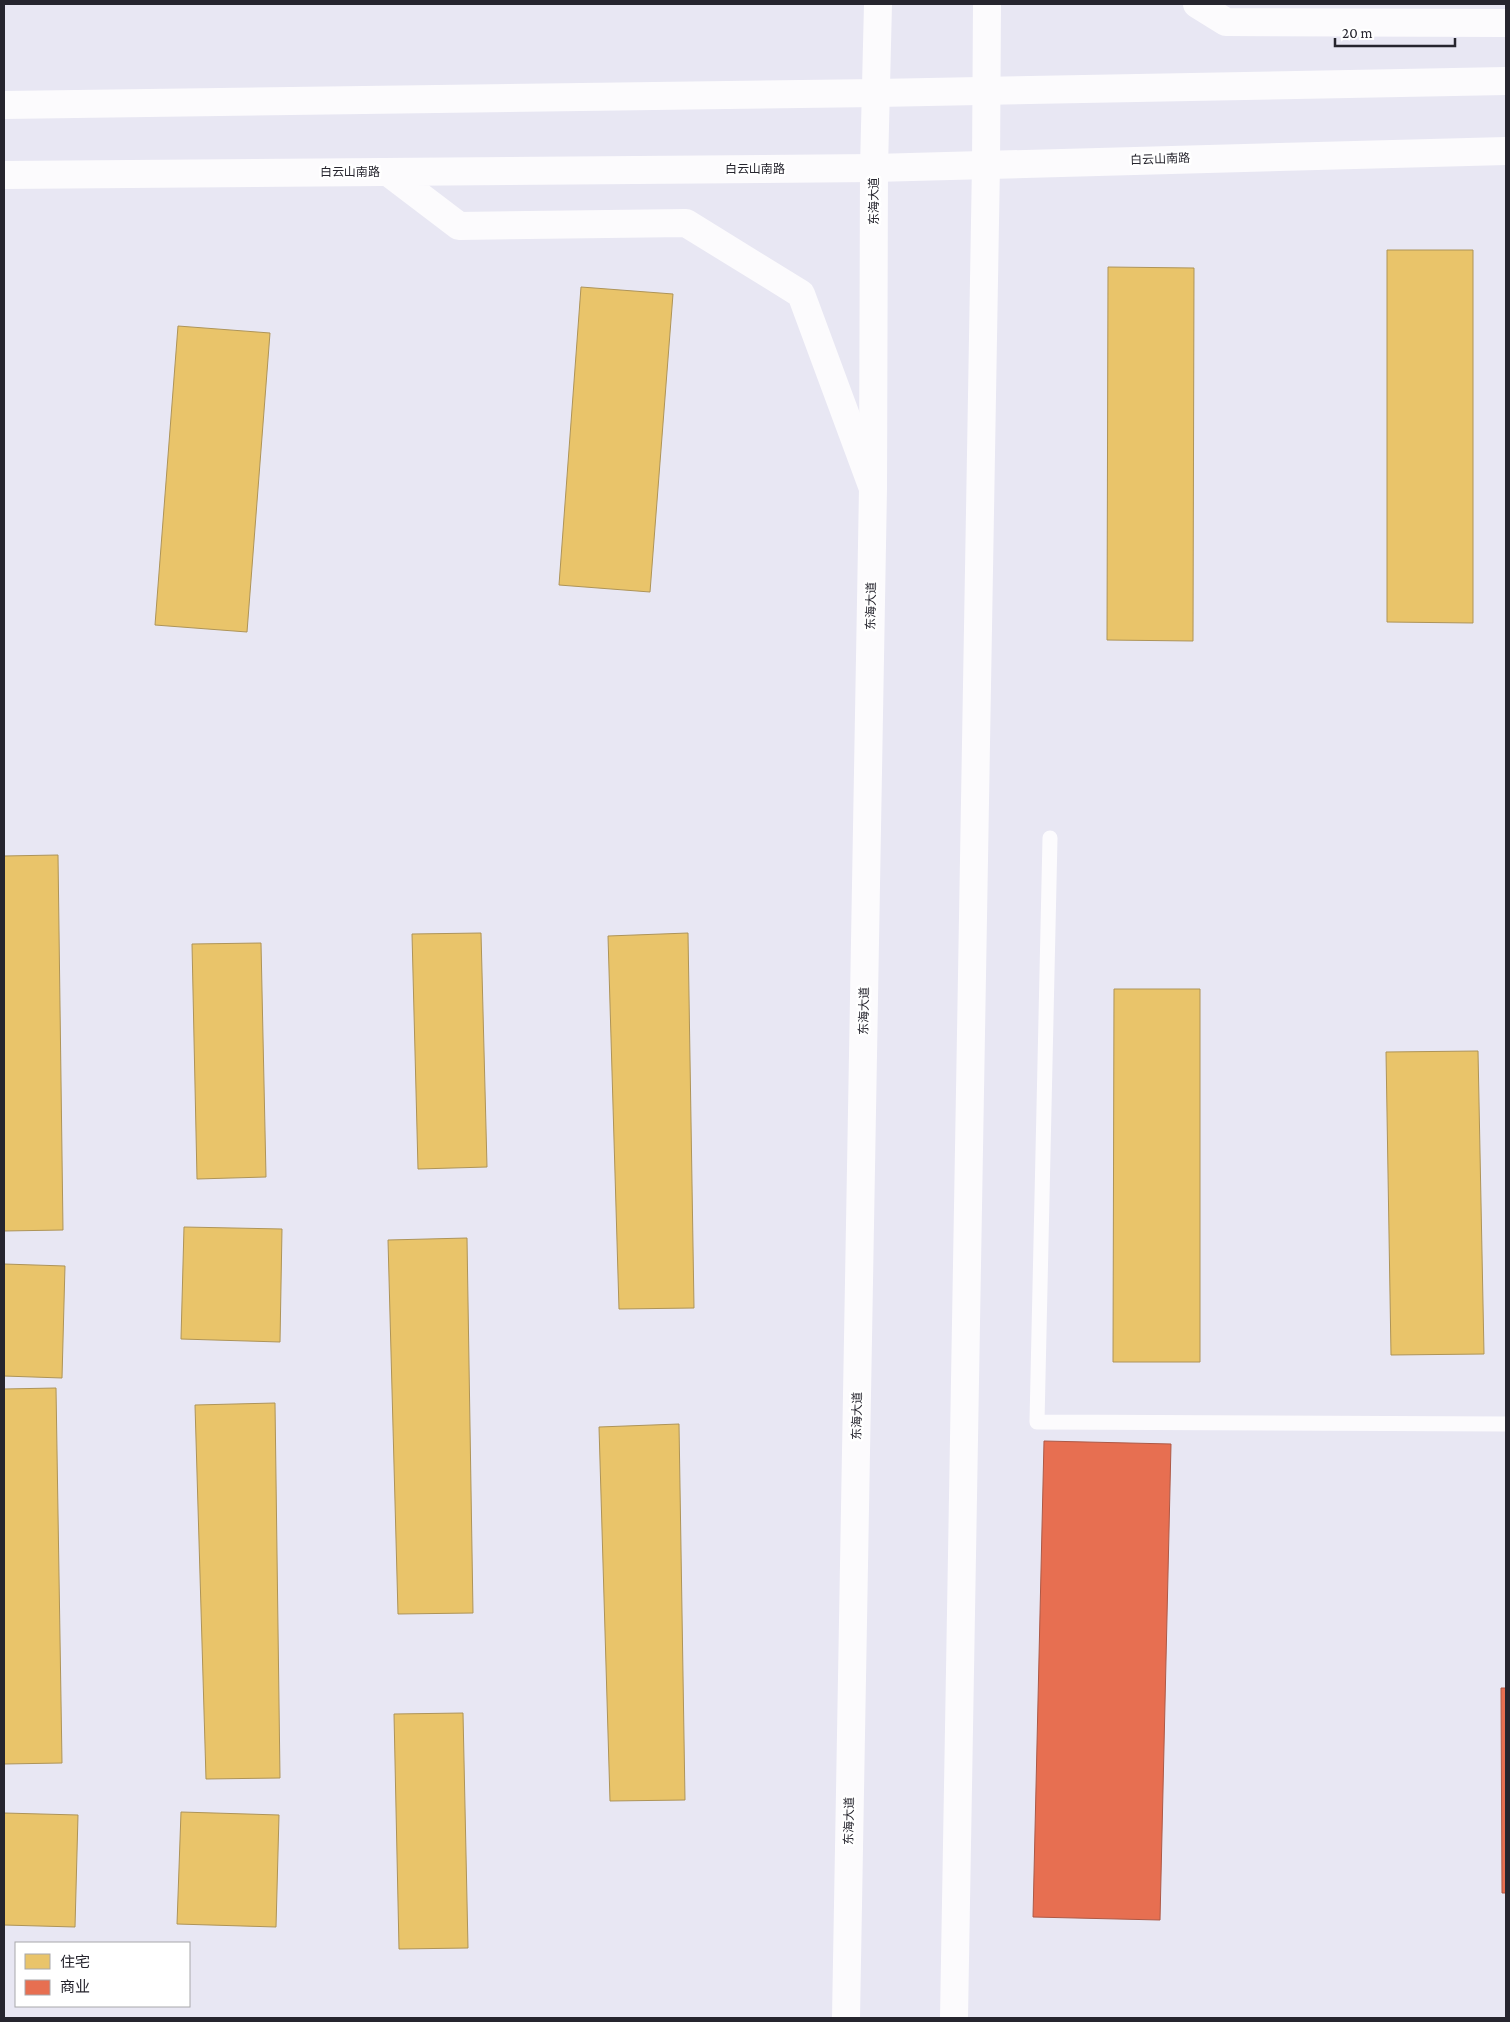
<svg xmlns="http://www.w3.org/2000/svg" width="1510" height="2022" font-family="'Crimson Pro','Noto Sans SC',serif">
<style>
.homes{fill:#e9c46a;stroke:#ae9458}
.shops{fill:#e76f51;stroke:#ad5946}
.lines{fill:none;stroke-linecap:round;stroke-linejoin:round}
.lane{stroke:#fcfbfd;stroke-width:15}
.secondary{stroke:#fcfbfd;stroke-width:28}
.primary{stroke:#fcfbfd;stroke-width:28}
.labels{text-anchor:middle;stroke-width:5;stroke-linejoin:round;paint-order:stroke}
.street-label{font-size:12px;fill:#26252e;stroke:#fff}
</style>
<rect width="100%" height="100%" fill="#e8e7f3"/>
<path class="homes" d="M1387,250H1473V623L1387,622Z
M1108,267L1194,268L1193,641L1107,640Z
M581,287L673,294L650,592L559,585Z
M178,326L270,333L247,632L155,625Z
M58,855L63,1230L4,1231V856Z
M481,933L487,1167L418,1169L412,934Z
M688,933L694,1308L619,1309L608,936Z
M261,943L266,1177L197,1179L192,944Z
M1114,989H1200V1362H1113Z
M1478,1051L1484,1354L1391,1355L1386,1052Z
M184,1227L282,1229L280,1342L181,1339Z
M467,1238L473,1613L398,1614L388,1240Z
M4,1264L65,1266L62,1378L4,1376Z
M56,1388L62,1763L4,1764V1389Z
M275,1403L280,1778L206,1779L195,1405Z
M679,1424L685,1800L610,1801L599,1427Z
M463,1713L468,1948L399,1949L394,1714Z
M181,1812L279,1815L276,1927L177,1924Z
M4,1813L78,1815L75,1927L4,1925Z"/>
<path class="shops" d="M1044,1441L1171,1444L1160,1920L1033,1917Z
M1501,1688H1506V1893H1502Z"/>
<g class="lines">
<path class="lane" d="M1050,838L1037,1422L1506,1424"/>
<path class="secondary" d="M1197,4L1226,22L1506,23
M4,105L877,93L1506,81
M388,172L459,226L686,223L801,294L872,486
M4,175L874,168L1506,151"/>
<path class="primary" d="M846,2018L873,488L874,168L878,4
M954,2018L986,164L987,4"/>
</g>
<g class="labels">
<g class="street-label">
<text transform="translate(1160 159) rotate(-2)" y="4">白云山南路</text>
<text x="755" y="173">白云山南路</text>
<text x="350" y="176">白云山南路</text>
<text transform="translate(874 201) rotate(-90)" y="4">东海大道</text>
<text transform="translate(871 606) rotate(-89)" y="4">东海大道</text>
<text transform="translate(864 1011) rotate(-89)" y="4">东海大道</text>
<text transform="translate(857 1416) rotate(-89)" y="4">东海大道</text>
<text transform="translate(849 1821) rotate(-89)" y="4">东海大道</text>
</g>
</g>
<rect width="1510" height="2022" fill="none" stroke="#26252e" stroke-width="10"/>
<rect x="15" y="1942" width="175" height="65" fill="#ffffff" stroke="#a8a8ab"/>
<rect x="25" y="1954" width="25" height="15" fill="#e9c46a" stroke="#a8a8ab"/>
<text x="60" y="1967" font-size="15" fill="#26252e">住宅</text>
<rect x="25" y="1980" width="25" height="15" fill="#e76f51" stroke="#a8a8ab"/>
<text x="60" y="1992" font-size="15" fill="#26252e">商业</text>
<path d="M1335 38v8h120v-8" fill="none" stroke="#26252e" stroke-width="2.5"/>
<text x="1342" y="38" font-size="15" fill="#26252e" stroke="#ffffff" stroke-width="4" paint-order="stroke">20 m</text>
</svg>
